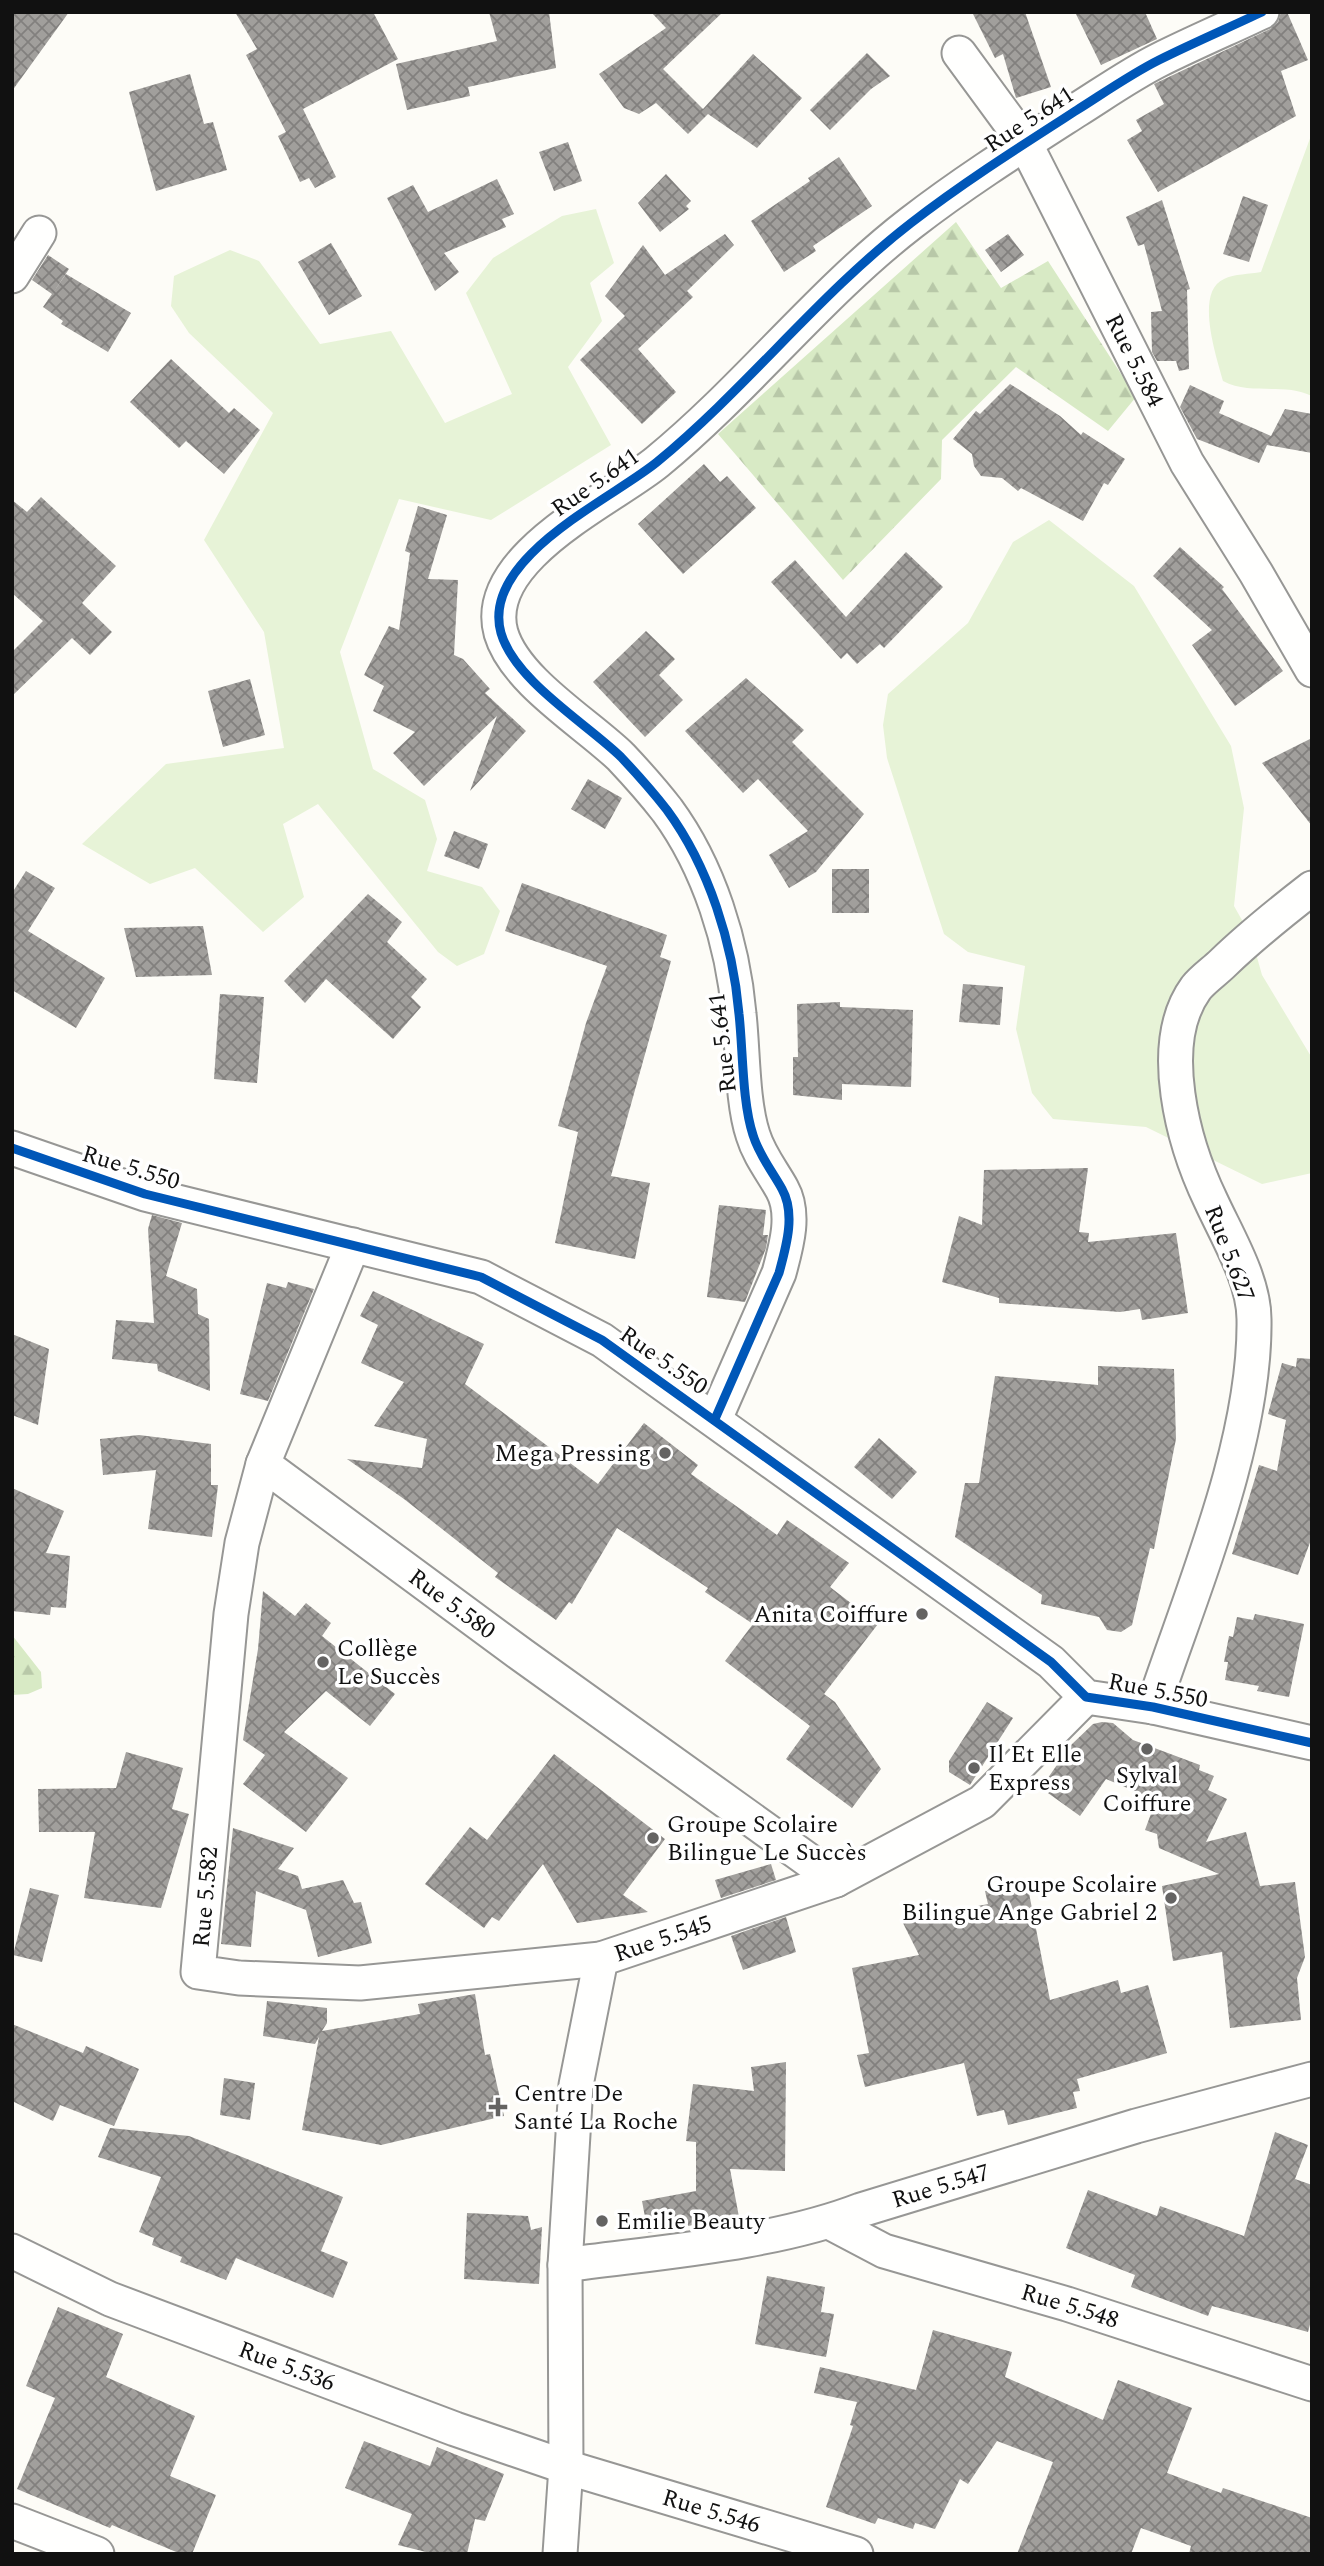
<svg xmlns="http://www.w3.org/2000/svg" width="1324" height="2566" font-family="Spectral,serif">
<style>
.grass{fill:#e7f3d7}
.forest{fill:url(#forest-firs)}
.building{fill:url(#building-cross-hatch)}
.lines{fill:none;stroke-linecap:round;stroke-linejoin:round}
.street-casing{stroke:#979795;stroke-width:37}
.street{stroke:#fffffe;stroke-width:33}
.cycleway-casing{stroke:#fff;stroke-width:13}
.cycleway{stroke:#0057b8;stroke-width:9}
.poi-dot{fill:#646362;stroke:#fff;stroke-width:2.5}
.labels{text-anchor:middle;stroke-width:7;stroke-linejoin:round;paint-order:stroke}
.street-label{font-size:24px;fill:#111;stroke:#fff}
.poi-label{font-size:24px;fill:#111;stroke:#fff;text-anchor:start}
</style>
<defs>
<pattern id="forest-firs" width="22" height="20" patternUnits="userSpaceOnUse" patternTransform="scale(1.75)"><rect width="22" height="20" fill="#d8eac5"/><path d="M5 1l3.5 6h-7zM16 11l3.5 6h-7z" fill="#b8c8a8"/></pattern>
<pattern id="building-cross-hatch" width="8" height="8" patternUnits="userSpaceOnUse" patternTransform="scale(1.75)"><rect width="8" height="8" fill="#a19f9c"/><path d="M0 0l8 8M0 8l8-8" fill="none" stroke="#82807e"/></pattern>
</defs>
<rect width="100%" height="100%" fill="#fdfcf7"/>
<path class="grass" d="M1312,133V396C1284,382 1251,396 1223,381C1217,358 1194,292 1224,279C1234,274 1250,274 1261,272Z
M596,209L614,263L590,283L602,321L568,367L611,445L491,520L399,499L340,652L373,769L425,800L437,839L427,871L482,887L500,911L484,954L457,966L438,952L318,804L283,824L304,897L263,932L195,868L150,884L82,844L166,764L284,748L264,632L204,540L273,413L189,333L171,306L174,276L230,250L259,261L320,344L391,331L445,423L512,394L466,293L493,258L562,216Z
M1049,520L1134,586L1231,746L1244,808L1234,906L1251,936L1262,975L1312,1058V1173L1262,1184L1146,1127L1053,1119L1032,1093L1016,1029L1025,966L968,952L944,934L887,758L883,725L888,694L968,623L1013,542Z"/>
<path class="forest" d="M956,222L1001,288L1048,261L1136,397L1108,431L1016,367L942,440L941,479L843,580L718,434Z
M12,1635L41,1672L42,1688L28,1694L12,1695Z"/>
<path class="building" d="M12,12H69L12,91Z
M235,12H373L398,59L303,109L336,177L315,188L309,178L300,182L278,136L286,132L246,55L257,49Z
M489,12H549L556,68L468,87L470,96L407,110L396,64L497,41Z
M651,12H723L663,69L703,109L753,54L802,98L757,148L708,114L688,134L656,103L639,114L624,108L599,74L666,28Z
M972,12H1025L1051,87L1016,98L1003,54L995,58Z
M1075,12H1145L1157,39L1101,65Z
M1281,12H1287L1308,60L1281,71L1296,116L1158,192L1127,140L1142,131L1136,120L1164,104L1154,84L1270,29L1278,22Z
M867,53L890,76L871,89L830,130L810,110Z
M190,74L204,124L213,122L227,170L156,191L129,92Z
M568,142L582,181L554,191L539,152Z
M839,157L872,206L813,246L816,251L784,272L751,221L810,181L808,178Z
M666,174L691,201L686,206L689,209L660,232L638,203Z
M497,179L514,214L502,219L506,227L444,253L459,272L435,291L387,198L413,185L428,212Z
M1243,196L1268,205L1249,262L1223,254Z
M1162,200L1190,289L1187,290L1189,369L1179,371L1176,361H1157L1152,352L1151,312L1162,311L1144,244L1138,246L1126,217Z
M725,234L734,245L687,291L693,297L638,349L676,392L642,424L580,360L625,316L605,296L643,245L665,275Z
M1008,234L1024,255L1001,272L985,250Z
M331,243L362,296L329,315L298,262Z
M48,255L69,269L53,293L66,274L131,313L108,352L61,324L63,321L43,307L52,294L32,280Z
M171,359L229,413L234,408L260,430L224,474L186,441L179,448L130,402Z
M1010,384L1060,416L1081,435L1083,432L1125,459L1108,485L1104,483L1083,521L1021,488L1018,491L1002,478L981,476L974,466L972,454L953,439L976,411L980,414Z
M1190,385L1224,401L1219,413L1271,436L1285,409L1312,414V453L1267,445L1259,463L1197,439L1180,407Z
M704,464L720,482L727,476L756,508L683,574L638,524Z
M41,497L116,566L82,603L112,632L90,655L72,638L12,696V652L43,621L12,593V500L27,512Z
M418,506L447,515L428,579L458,580L454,655L463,659L490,689L485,693L526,731L470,791L497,716L424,786L393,753L415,732L373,711L384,686L364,675L389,626L399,630L410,553L405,551Z
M1180,547L1224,587L1222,589L1283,671L1235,706L1192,645L1212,630L1153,576Z
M906,552L943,587L884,648L880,644L857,664L847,653L841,659L771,582L795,560L846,617Z
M646,631L675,659L659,675L683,700L645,737L593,682Z
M746,678L804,730L792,742L864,814L816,872L789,888L769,855L808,831L758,779L743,793L685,731Z
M250,679L265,735L223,747L208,691Z
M1312,738V826L1262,763Z
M588,779L622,798L605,829L571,809Z
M454,831L488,844L479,869L444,856Z
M832,869H869V913H832Z
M26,871L55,888L28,931L105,978L76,1028L12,990V893Z
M522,883L667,935L660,957L671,961L611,1176L650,1183L635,1259L555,1243L578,1132L558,1126L586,1023L607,966L505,931Z
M368,894L402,922L387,942L427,979L411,997L421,1007L393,1039L326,979L305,1003L284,981Z
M203,926L212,975L136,977L124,928Z
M963,984L1003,987L1000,1025L959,1022Z
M220,994L264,997L257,1083L214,1079Z
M840,1002V1007L913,1010L911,1087L842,1084V1100L793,1095V1057H798L797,1004Z
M1088,1168L1079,1232L1089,1233L1088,1242L1176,1233L1188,1313L1142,1320L1140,1309L1120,1312L999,1303V1298L942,1282L959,1216L982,1225L984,1170Z
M719,1205L766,1210L763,1235H768L766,1248L745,1302L707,1297Z
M152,1215L182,1223L166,1276L197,1289L198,1314L209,1319L210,1391L158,1371L157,1364L112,1359L116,1320L154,1323L148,1229Z
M288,1282L314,1289L268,1401L240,1394L267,1283L286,1288Z
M373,1291L484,1344L465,1384L598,1484L644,1423L698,1465L691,1474L777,1535L787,1520L849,1563L830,1587L878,1624L824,1694L835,1702L881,1769L852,1808L786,1759L810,1726L725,1661L753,1624L705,1592L708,1588L617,1528L572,1604L569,1602L556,1620L495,1577L498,1573L404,1499L347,1459L422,1468L427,1439L374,1426L404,1382L361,1363L378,1325L360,1316Z
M12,1334L49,1349L38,1425L12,1415Z
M1297,1358L1312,1359V1537L1298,1575L1232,1554L1259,1465L1277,1471L1286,1420L1268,1414L1282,1363L1296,1367Z
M1098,1366L1174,1369L1176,1439L1154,1549L1150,1548L1132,1625L1121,1632L1107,1630L1099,1617L1041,1604L1042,1595L955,1537L965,1483H979L995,1376L1098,1385Z
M139,1435L211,1444V1485H218L212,1537L148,1529L156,1470L103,1475L100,1439Z
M879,1438L917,1472L892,1499L854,1467Z
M12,1488L64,1511L46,1553L70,1556L66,1608L51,1607L50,1615L12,1611Z
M263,1591L295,1616L306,1603L331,1623L322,1636L395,1694L370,1726L326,1691L284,1732L348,1778L306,1832L243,1784L265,1755L243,1740L258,1649Z
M1255,1614L1304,1624L1289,1697L1257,1691L1259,1686L1225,1680L1228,1662H1224L1229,1636L1233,1637L1237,1617L1253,1620Z
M987,1702L1013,1718L970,1785L949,1772V1761Z
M1102,1722L1113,1723L1133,1740L1200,1765L1199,1770L1214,1776L1208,1790L1227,1799L1206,1842L1246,1832L1260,1886L1295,1882L1305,1957L1297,1978L1301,2020L1230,2028L1222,1952L1173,1961L1162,1886L1219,1874L1159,1848L1157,1834L1145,1830L1156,1800L1106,1779L1080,1816L1041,1788L1070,1746L1093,1724Z
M126,1752L183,1768L172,1809L189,1814L161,1908L84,1898L95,1832H39L38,1789L116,1788Z
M554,1754L665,1839L623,1895L648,1912L577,1923L543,1864L499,1921L492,1917L484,1928L425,1884L470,1827L487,1840Z
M233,1828L294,1848L278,1869L298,1876L302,1889L343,1880L354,1903L361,1902L372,1943L318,1957L306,1910L256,1891L251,1947L221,1944Z
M771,1864L776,1880L721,1898L715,1880Z
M1027,1883L1050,2000L1118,1980L1121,1993L1148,1985L1167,2053L1077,2079L1080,2091L1073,2092L1077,2108L1008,2125L1004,2110L977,2116L964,2063L865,2087L857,2055L869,2053L852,1968L919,1955L902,1921L988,1904L985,1891Z
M30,1888L59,1895L42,1962L13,1955Z
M786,1917L796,1952L743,1970L731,1936Z
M475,1994L485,2055L490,2054L504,2116L381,2145L302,2130L319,2037L315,2044L263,2036L267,2001L327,2008V2023L322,2031L420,2014L418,2004Z
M12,2024L83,2053L86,2046L139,2069L114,2126L60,2105L53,2121L12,2101Z
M786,2062L785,2171L730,2169L739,2217L648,2233L642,2201L696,2191V2142L686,2141L693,2084L754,2091L751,2067Z
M224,2078L255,2083L250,2120L220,2115Z
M110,2128L189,2136L343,2197L321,2251L348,2262L333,2298L236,2258L226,2280L180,2262L182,2257L152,2245L154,2238L139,2232L161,2177L98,2157Z
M1275,2132L1308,2145L1295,2179L1312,2185V2317L1308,2332L1212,2306L1208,2316L1131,2287L1135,2275L1066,2248L1088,2190L1157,2216L1160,2206L1244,2236Z
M467,2213L528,2216L531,2230L542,2227L539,2284L464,2279Z
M767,2276L825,2287L821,2312L834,2314L826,2357L755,2344Z
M58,2307L123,2334L106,2377L195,2416L170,2476L216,2495L192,2554H181L112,2525L110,2528L17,2489L55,2398L26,2386Z
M933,2330L1012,2352L1005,2377L1103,2420L1118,2380L1192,2408L1167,2473L1221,2493L1223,2488L1312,2518V2554H1189L1191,2546L1141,2528L1131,2554H1017L1053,2462L997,2441L968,2484L960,2479L935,2529L915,2523L913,2529L878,2518L875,2524L826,2507L853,2426L850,2425L857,2402L814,2393L820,2367L916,2390Z
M364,2441L430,2466L437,2447L504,2474L485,2521L475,2519L467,2554H434L398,2545L412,2514L345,2488Z"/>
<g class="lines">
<defs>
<g id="street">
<path id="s1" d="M959,53L1025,143L1187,463L1256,573L1312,670"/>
<path d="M12,276L39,233"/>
<path d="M12,1148L145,1194L481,1277L602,1340L1051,1662L1086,1697L1153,1707L1312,1743"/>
<path id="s2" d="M353,1245L263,1464L522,1655L836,1880"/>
<path d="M715,1419L779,1273C786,1247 796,1214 782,1189C772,1171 759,1155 753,1135C742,1102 743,1049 739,1014C733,944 709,867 667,810C653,792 637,774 621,757C586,723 515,681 501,633C480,558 612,499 657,462C747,388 819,294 911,223C964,182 1021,146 1077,110C1104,93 1131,74 1159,60C1193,43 1228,28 1262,12"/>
<path d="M263,1464L242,1543L231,1614L198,1972L239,1978L360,1983L601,1959"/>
<path d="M1153,1707C1192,1590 1256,1442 1254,1319C1254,1280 1227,1236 1211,1201C1184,1145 1155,1044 1196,988C1203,979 1215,971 1223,963C1251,936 1281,912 1312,888"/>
<path id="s3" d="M829,2222L884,2251L1067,2304L1312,2384"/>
<path id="s4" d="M12,2251L110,2299L455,2429L566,2467L856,2554"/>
<path id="s5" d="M565,2265C659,2252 773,2244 861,2210L1136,2126L1312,2079"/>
<path d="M12,2521L97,2554"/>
<path id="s6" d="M560,2554L566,2467L565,2265L576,2085L601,1959L836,1880L982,1802L1086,1697"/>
</g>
</defs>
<use href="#street" class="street-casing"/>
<use href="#street" class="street"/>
<defs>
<path id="cycleway" d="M12,1148L145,1194L481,1277L602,1340L1051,1662L1086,1697L1153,1707L1312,1743
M715,1419L779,1273C786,1247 796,1214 782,1189C772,1171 759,1155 753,1135C742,1102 743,1049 739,1014C733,944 709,867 667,810C653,792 637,774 621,757C586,723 515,681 501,633C480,558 612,499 657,462C747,388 819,294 911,223C964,182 1021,146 1077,110C1104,93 1131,74 1159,60C1193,43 1228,28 1262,12"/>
</defs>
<use href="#cycleway" class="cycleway-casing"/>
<use href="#cycleway" class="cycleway"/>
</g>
<g class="poi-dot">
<circle cx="665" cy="1453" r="7"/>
<circle cx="922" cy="1614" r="7"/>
<circle cx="323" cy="1662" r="7"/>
<circle cx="1147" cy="1749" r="7"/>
<circle cx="974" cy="1768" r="7"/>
<circle cx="653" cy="1838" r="7"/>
<circle cx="1171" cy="1898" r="7"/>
<path d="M494.5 2096.5h7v7h7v7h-7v7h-7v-7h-7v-7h7z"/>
<circle cx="602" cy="2221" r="7"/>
</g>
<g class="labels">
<g class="street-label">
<text transform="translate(1029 119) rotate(-33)" y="8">Rue 5.641</text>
<text dy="8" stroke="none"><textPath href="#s1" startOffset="355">Rue 5.584</textPath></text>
<text transform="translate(595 482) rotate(-35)" y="8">Rue 5.641</text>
<text transform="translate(722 1043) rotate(-97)" y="8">Rue 5.641</text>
<text transform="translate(131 1167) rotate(17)" y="8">Rue 5.550</text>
<text transform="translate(1230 1253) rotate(69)" y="8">Rue 5.627</text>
<text transform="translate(664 1360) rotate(35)" y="8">Rue 5.550</text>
<text dy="8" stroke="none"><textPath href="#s2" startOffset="472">Rue 5.580</textPath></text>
<text transform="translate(1158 1690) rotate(11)" y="8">Rue 5.550</text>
<text transform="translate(205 1897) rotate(-85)" y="8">Rue 5.582</text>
<text dy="8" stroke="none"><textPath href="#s6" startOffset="663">Rue 5.545</textPath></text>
<text dy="8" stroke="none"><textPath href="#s5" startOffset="385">Rue 5.547</textPath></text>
<text dy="8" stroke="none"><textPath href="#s3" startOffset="256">Rue 5.548</textPath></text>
<text dy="8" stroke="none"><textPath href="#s4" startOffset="298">Rue 5.536</textPath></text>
<text dy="8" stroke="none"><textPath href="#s4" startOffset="747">Rue 5.546</textPath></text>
</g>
<g class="poi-label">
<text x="651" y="1461" text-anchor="end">Mega Pressing</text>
<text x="908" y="1622" text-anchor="end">Anita Coiffure</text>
<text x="337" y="1656">Collège<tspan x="337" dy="28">Le Succès</tspan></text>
<text x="988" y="1762">Il Et Elle<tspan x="988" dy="28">Express</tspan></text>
<text x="1147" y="1783" text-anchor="middle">Sylval<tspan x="1147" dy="28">Coiffure</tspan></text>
<text x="667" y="1832">Groupe Scolaire<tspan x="667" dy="28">Bilingue Le Succès</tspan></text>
<text x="1157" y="1892" text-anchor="end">Groupe Scolaire<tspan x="1157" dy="28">Bilingue Ange Gabriel 2</tspan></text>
<text x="514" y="2101">Centre De<tspan x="514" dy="28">Santé La Roche</tspan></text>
<text x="616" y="2229">Emilie Beauty</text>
</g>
</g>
<rect width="1324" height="2566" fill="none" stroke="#111111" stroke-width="28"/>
</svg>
